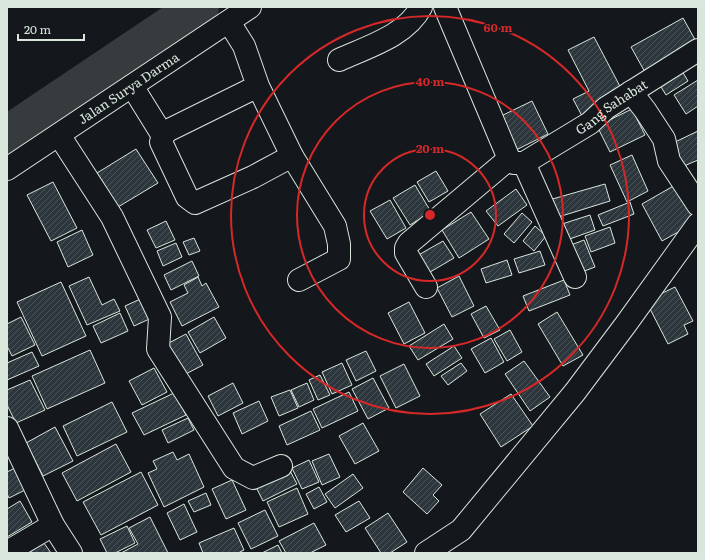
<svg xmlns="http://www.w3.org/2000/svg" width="705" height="560" font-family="Literata,serif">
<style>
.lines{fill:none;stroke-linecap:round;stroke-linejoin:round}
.river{stroke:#363b3e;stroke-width:40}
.building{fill:url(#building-hatch);stroke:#d8e6dc}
.minor-casing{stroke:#d8e6dc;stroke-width:24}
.major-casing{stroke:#d8e6dc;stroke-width:24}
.minor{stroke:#14181c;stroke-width:22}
.major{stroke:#14181c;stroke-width:22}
.ring{fill:none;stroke:#d62828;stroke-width:2}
.labels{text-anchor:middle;stroke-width:3;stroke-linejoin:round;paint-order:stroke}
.street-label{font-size:13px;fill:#d8e6dc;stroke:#14181c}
.centre{fill:#d62828;stroke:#14181c;stroke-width:2}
.ring-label{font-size:12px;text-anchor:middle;font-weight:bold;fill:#d62828;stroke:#14181c;stroke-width:3;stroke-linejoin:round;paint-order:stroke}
</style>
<defs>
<pattern id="building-hatch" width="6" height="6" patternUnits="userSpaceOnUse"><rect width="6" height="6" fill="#2c363c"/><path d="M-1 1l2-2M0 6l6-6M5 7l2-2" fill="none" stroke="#4a5358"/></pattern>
</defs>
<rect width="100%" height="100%" fill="#14181c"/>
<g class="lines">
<path class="river" d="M7,136L199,7"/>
</g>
<path class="building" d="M683,18L698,45L646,74L631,47Z
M594,37L624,94L582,116L573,99L589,91L568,50Z
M679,66L688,81L666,95L656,79Z
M698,80V106L686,114L674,95Z
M532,101L548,134L510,153L493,120Z
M632,109L645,135L610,152L597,126Z
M698,131V160L684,166L673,143Z
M136,149L158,183L118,207L97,173Z
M632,155L648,191L627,202L610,165Z
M436,171L448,191L429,202L417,182Z
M53,182L77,228L51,241L27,195Z
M605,184L610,201L555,218L549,200Z
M677,184L698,221L662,241L642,204Z
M415,185L431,212L410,225L393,198Z
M516,189L527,205L498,226L486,211Z
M390,200L406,228L387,239L370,211Z
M630,202L634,214L603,226L598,215Z
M471,212L489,239L459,258L442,230Z
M522,213L532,222L514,243L504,234Z
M590,215L595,230L564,241L559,225Z
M166,221L175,240L156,248L147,230Z
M535,226L546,236L534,251L523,241Z
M610,227L615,243L591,252L585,236Z
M82,230L93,255L68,267L57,242Z
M194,238L200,251L189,255L183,242Z
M584,240L595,267L582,272L571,245Z
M443,241L454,258L425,275L415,257Z
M176,243L182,257L163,266L157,251Z
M540,251L545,265L519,273L514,259Z
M507,260L512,275L486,283L481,269Z
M192,261L199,276L171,290L164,275Z
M459,276L474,306L452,317L437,288Z
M89,277L102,305L114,299L120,311L87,325L69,286Z
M198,277L202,286L206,283L219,307L182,326L170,302L188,293L184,285Z
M564,280L570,295L529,311L523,296Z
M61,282L86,336L42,356L17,302Z
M675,287L693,321L684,325L688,334L668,344L646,301Z
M147,296L156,316L134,326L125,306Z
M409,302L425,333L404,344L388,313Z
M486,306L500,330L484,338L471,314Z
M557,312L583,355L563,366L538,324Z
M120,313L128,331L101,343L93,326Z
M21,317L35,345L12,356L7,346V324Z
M214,317L226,338L200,353L188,332Z
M444,324L453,339L418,360L409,346Z
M510,330L522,352L507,361L494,339Z
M186,334L203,365L180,377L163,346Z
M491,338L504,362L485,373L471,349Z
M454,346L462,358L434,376L426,364Z
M90,350L105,383L47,409L32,376Z
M366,351L376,371L356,381L346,360Z
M32,352L39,366L7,380V363Z
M524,361L550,397L530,411L505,374Z
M342,363L352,385L332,394L322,372Z
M461,363L467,371L448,385L441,376Z
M404,364L420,396L396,408L380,376Z
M154,368L167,392L142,405L129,381Z
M320,375L330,395L318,400L309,380Z
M373,378L389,408L368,419L352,389Z
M30,380L45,410L16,423L7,405V390Z
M233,383L243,403L218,416L208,396Z
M307,383L314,400L299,407L291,390Z
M290,390L298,408L279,416L271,397Z
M349,392L358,411L322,428L313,409Z
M174,393L186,415L144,435L132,413Z
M511,394L533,426L501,447L480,414Z
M259,401L268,421L242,434L233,413Z
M112,402L127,432L77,456L63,426Z
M311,411L320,430L287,445L279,426Z
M188,418L194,430L168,443L162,430Z
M363,423L379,451L355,464L339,436Z
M55,427L73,461L43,476L26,443Z
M116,444L131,472L77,501L62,473Z
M173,452L177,460L189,454L204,487L164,507L148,473L157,469L153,461Z
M329,454L340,477L322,485L312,461Z
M309,460L319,482L302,489L292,468Z
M19,466L29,488L9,498L7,494V472Z
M288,467L297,484L263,501L254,483Z
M423,468L442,485L433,495L439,501L427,514L403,492Z
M141,472L158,505L101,535L83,502Z
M353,474L363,488L335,508L325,494Z
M232,480L246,510L226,519L212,489Z
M319,487L327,502L314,509L306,494Z
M297,488L308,514L279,527L267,502Z
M206,493L211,505L194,512L188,501Z
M20,501L32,522L7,537V509Z
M359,501L370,518L346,532L335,515Z
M184,504L197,532L180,540L167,513Z
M265,510L278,536L251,549L238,523Z
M388,513L407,542L390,553H381L365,528Z
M150,517L168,553H121L138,544L129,528Z
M314,523L326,545L310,553H286L279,541Z
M127,526L135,543L115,553H107L100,539Z
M234,528L244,550L238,553H203L199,543Z
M44,543L51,553H28Z
M278,545L282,553H262Z"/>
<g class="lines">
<defs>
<g id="minor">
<path d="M445,7L509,159L514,163H524L575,277"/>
<path d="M229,22L244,46L258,86L292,156L253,177L195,203L187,197L161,142L163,136L167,131L258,86"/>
<path d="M339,60C367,47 406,36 421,7"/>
<path d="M132,86L163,136"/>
<path d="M631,92L645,110L664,139L669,161L698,205"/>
<path d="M59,135L112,217L160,317L158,349L234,468L253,478L281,466"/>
<path d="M292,156L335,226L339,244V259L299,280"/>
<path id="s1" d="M524,163L590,123L606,108L698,50"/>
<path d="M426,287L406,253V248L409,243L509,159"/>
<path d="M7,428L53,525L71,553"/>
<path d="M7,552L53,525"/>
<path d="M426,553L461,530L575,392L626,324L698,224"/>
</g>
<g id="major">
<path id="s2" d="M7,169L250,7"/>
</g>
</defs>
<use href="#minor" class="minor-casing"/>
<use href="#major" class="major-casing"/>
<use href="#minor" class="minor"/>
<use href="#major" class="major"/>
</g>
<g class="ring">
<circle cx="430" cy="215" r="66"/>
<circle cx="430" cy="215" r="133"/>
<circle cx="430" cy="215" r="199"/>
</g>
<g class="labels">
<g class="street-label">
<text dy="5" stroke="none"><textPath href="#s2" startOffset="146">Jalan Surya Darma</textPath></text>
<text dy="5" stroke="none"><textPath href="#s1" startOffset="104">Gang Sahabat</textPath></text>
</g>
</g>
<circle cx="430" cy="215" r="6" class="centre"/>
<g class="ring-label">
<text x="498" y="32">60 m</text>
<text x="430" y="86">40 m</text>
<text x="430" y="153">20 m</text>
</g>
<rect width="705" height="560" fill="none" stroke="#d8e6dc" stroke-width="16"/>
<path d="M18 34v6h66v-6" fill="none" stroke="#d8e6dc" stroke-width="2"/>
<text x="24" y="34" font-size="12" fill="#d8e6dc" stroke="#14181c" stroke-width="3" paint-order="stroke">20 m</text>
</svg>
